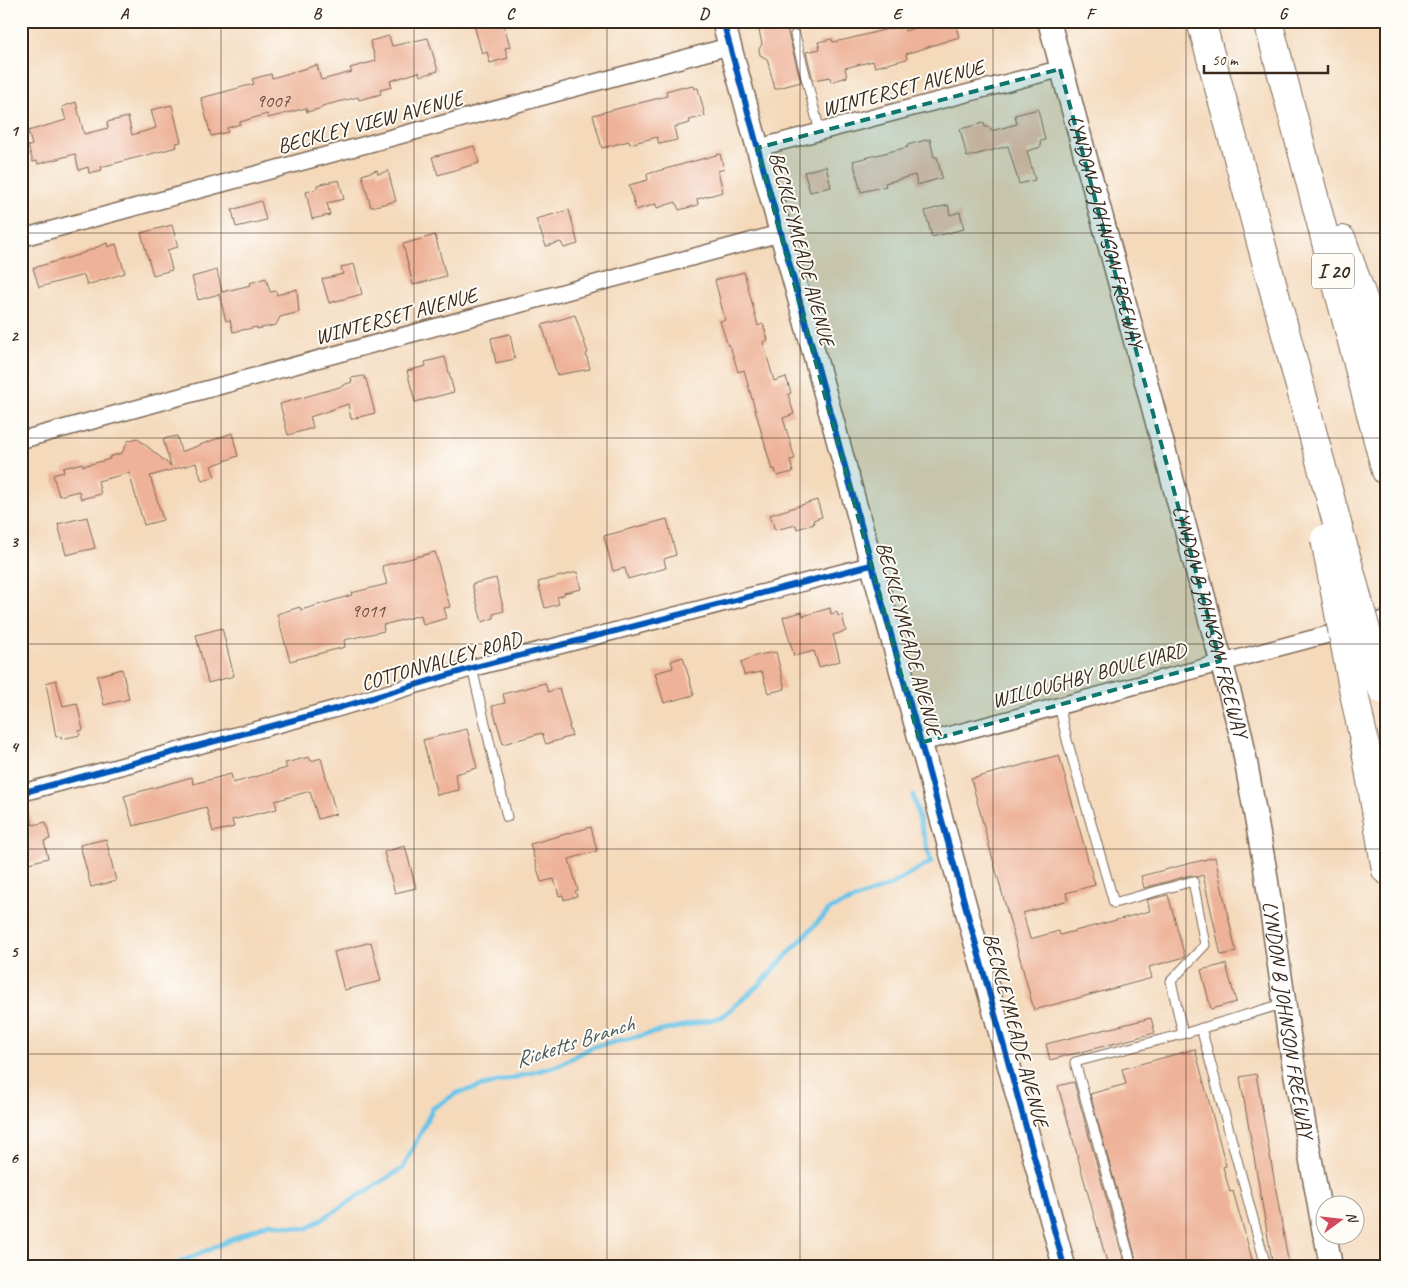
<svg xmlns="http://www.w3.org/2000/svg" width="1407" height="1287" font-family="Caveat,sans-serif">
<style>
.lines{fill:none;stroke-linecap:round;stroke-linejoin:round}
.stream{stroke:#6ac4e8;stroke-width:5}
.building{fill:#eeb298}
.lane-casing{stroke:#7c6755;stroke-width:11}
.street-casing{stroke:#7c6755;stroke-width:19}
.secondary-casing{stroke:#7c6755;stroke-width:25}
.highway-casing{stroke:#7c6755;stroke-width:30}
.lane{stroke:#fff;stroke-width:9}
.street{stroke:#fff;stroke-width:16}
.secondary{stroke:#fff;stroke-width:22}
.highway{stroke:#fff;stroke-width:28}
.highway-bridge-casing{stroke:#7c6755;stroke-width:30;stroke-linecap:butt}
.highway-bridge{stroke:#fff;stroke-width:28}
.cycleway-casing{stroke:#fdfcf7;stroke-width:9}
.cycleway{stroke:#0057b8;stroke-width:6}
.marked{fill:#0f766e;fill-opacity:0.2;stroke:#0f766e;stroke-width:4;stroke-dasharray:10 6;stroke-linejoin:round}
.grid{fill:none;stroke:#3b2a1e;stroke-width:1;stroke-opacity:0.55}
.labels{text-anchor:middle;stroke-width:4;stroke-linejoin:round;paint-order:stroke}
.number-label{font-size:19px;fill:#684c3c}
.shield{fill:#fdfcf7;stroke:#75695f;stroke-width:1}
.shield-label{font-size:20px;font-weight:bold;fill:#3b2a1e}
.street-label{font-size:21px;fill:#3b2a1e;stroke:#fdfcf7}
.water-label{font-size:22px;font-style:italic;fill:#49585b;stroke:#fdfcf7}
.neatline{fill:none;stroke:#3b2a1e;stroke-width:2}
.grid-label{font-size:16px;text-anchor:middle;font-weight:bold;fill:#3b2a1e}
</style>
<rect width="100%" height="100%" fill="#fdfcf7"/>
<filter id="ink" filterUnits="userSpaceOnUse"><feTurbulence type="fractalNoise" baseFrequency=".02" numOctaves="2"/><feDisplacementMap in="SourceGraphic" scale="10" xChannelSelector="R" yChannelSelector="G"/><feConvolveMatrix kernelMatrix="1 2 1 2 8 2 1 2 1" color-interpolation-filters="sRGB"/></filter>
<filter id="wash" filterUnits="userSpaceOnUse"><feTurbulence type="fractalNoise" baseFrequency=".0096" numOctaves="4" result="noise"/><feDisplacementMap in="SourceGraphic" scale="20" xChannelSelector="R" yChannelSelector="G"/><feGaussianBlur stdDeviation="1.12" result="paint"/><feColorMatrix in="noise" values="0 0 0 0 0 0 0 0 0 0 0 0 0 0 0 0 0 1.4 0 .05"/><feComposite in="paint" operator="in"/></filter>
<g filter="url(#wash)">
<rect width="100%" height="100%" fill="#f4d9bb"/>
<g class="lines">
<path class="stream" d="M172,1266L269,1223L306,1229L403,1168L433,1108L457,1093L557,1066L592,1047L722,1017L760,984L830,909L889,886L931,862L913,796"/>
</g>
<g id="blocks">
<path class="building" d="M473,21H503L510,47L505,48L508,58L490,63L487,52L482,54Z
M757,21H785L801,82L775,89L767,59L760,55L759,49L762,44Z
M937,21H954L959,37L906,54L907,59L875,67L873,61L845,68L847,77L831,82L830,77L813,80L806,52L820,49L818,42L832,39L833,42L844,40L904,25L905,31Z
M389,36L392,46L428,38L438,71L420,76L419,72L390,81L392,87L380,90L381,94L359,100L358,97L322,106V108L307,112L306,108L268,118L267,114L240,122V124L227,128L228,132L211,136L201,98L254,84L252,79L271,74L272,78L317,65L321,80L352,72L350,68L376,61L370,41Z
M684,86V88L693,86L694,89L698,88L705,116L689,120L690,123L674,127L677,140L659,144L657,137L630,144L629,141L602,148L593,115L667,96L666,91Z
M76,102L84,134L108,128L107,122L128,117L132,135L156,128L151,110L172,105L181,142L176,143L177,147L101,167L102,170L89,173L88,167L79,170L75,154L38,164L37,161L33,162L28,146L32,145L28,131L66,120L62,107Z
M1038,109L1045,140L1040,141L1041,147L1027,151L1035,180L1019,184L1008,146L967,157L960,129L984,123L985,127H990L991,131L1017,124L1015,115Z
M930,139L934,157H937L942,178L917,185L915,175L885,183L886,186L861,192L853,161L908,147L907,145Z
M474,146L479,163L438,175L432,157Z
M720,154L724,169L718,171L723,192L697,199L698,205L679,210L676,202L657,208L656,204L636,210L629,185L648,180L647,174Z
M826,166L831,187L810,192L804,172Z
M377,170L378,174L388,171L396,201L371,207L362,175Z
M339,180L344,199L327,203L330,215L312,219L306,192L317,189V185Z
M261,201L266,220L236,227L232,210Z
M948,205L950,215L960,212L964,229L932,237L925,211Z
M569,210L578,244L564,248L561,242L546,246L536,219Z
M172,225L178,247L167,250L172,270L153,275L141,233Z
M435,235L446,276L413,285L403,244Z
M107,243L108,247L116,244L125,273L87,285L84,275L39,287L33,268L78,255Z
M354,264L362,294L329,303L322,279L343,274L341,267Z
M217,270L222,292L251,285L250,283L266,278L270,292L276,291L277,295L297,289L299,312L280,317L276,325L257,329V327L233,332L230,320L226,321L219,294L198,300L192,277Z
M744,272L758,326L763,324L768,340L763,342L774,381L786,377L791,393L788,394L794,414L783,418L795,459L790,460L793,472L777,476L775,469L772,470L744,370L738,372L730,345L728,346L720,321L725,320L715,280Z
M575,315L588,353L586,354L590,369L557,375L542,325Z
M510,334L515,359L496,363L491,338Z
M445,357L454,392L415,402L407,371L426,366L425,362Z
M364,376L365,379H366L375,413L351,419L348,404L310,417L313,428L288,435L280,404L343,386V385L352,382L351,378Z
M232,433L238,456L211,466L215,477L202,481L196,463L150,476L163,520L144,525L129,473L98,481L101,494L81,499L79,491L59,496L53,475L64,472L63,468L82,463L83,466L110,459L109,457L122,453L128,441L137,438L171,466L163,439L177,436L181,452Z
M817,500L822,517L813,520L814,524L797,529L796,525L775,530L770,515Z
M87,517L95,548L66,555L58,524Z
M667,519L676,555L664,559L666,568L628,579L625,568L613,571L604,536Z
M435,552L450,607L444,608L447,618L423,625L421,615L383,625L384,631L344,640L345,647L290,661L277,614L300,607L301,610L352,595L351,593L387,584L382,566Z
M577,572L581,589L564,593V595L557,597L559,604L545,608L538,582Z
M496,578L504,611L493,614L494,618L482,622L472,584Z
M830,608L831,614L837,612L838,616L842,615L846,631L833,635L840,661L819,667L814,651L794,656L783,617L802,612L803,616Z
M222,628L234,676L208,683L196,635Z
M776,652L785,689L768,693L762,672L744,675L741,662L758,655Z
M683,657L694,695L664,703L655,673L673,668L671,661Z
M122,669L129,699L104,705L97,676Z
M56,680L63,706L77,703L83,730L79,731L80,735L61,739V736L56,737L46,683Z
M545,683L548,692L559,688L570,726H569L572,736L546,744L542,733L503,744L492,706L505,703L503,694Z
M467,729L477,768L455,774L459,790L437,795L423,740Z
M1059,755L1095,885L1066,893L1068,900L1023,913L1030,939L1059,931L1060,935L1150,911L1147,900L1168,895L1185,957L1149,967L1152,978L1034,1010L971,779Z
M309,757L311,761L321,758L336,814L318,819L310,791L275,801L277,809L232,820L234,827L213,832L206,807L133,826L124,796L192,777L193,784L231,774L233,783L287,768L285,763Z
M26,802L33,825L46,822L50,839L44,841L48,858L21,865V803Z
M591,827L597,851L569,859L578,890L575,891L577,896L564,900L563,895L559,896L554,879L541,882L530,844Z
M106,839L116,881L91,887L80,845Z
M405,846L416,888L395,893L384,852Z
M1215,857L1236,952L1221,955L1203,875L1197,877L1191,875L1144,888L1141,876Z
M371,942L381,981L344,990L334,952Z
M1226,964L1236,1002L1211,1009L1201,970Z
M1151,1018L1155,1033L1050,1060L1046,1044Z
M1195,1049L1226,1166L1223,1167L1230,1192L1233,1191L1254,1266H1144L1143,1261L1137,1262L1090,1094L1126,1084L1122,1069Z
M1256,1074L1289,1266H1273L1240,1077Z
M1074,1082L1078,1097L1125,1265L1108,1266L1058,1086Z"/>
</g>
</g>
<g filter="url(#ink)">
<use href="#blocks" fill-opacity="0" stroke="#7c6755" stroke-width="1"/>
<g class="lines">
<defs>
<path id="lane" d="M795,35L820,132
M472,668L507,817
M1059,705L1067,740L1114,903L1193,881L1205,945L1171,981L1183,1034L1285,1003
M1201,1028L1266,1266
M1132,1266L1075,1062L1183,1034"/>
<path id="street" d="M757,148L1060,69
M21,238L730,46
M21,440L781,233
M920,743L1386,619
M21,793L335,709L472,668L871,565"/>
<g id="secondary">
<path d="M723,21L1064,1266"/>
<path id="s1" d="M1049,21L1241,735L1265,868L1292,1056L1324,1233"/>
<path d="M1325,1234L1331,1266"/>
</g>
<path id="highway" d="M1201,21L1289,346
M1268,21L1386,471
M1342,240L1375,332L1386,372
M1354,693L1365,745L1386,870"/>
</defs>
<use href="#lane" class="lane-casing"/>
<use href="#street" class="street-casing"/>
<use href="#secondary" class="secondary-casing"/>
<use href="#highway" class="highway-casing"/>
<use href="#lane" class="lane"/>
<use href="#street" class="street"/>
<use href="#secondary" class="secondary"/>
<use href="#highway" class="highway"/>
<defs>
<path id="highway-bridge" d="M1289,346L1382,689
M1325,539L1354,693"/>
</defs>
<use href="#highway-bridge" class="highway-bridge-casing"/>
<use href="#highway-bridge" class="highway-bridge"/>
<defs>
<path id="cycleway" d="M723,21L1064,1266
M21,793L335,709L472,668L871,565"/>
</defs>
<use href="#cycleway" class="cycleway-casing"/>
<use href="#cycleway" class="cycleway"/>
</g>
</g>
<path class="marked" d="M1060,69L1220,661L920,743L757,148Z"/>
<path class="grid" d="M221,21V1266M414,21V1266M607,21V1266M800,21V1266M993,21V1266M1186,21V1266M21,233H1386M21,438H1386M21,644H1386M21,849H1386M21,1054H1386"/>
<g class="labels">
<g class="number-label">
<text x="273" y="107">9007</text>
<text x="368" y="617">9011</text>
</g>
<rect class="shield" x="1312" y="253.5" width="42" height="35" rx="4"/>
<g class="shield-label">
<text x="1333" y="278">I 20</text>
</g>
<g class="street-label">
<text transform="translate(903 88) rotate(-15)" y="7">WINTERSET AVENUE</text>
<text transform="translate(370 122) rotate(-15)" y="7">BECKLEY VIEW AVENUE</text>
<text dy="7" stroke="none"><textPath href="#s1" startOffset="218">LYNDON B JOHNSON FREEWAY</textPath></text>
<text transform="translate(802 249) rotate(75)" y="7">BECKLEYMEADE AVENUE</text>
<text transform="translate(396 316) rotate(-15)" y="7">WINTERSET AVENUE</text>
<text dy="7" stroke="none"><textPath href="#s1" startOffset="622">LYNDON B JOHNSON FREEWAY</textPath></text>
<text transform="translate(909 639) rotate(75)" y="7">BECKLEYMEADE AVENUE</text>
<text transform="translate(441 661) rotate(-16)" y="7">COTTONVALLEY ROAD</text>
<text transform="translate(1089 675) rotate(-15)" y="7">WILLOUGHBY BOULEVARD</text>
<text dy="7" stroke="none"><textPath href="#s1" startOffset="1028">LYNDON B JOHNSON FREEWAY</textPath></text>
<text transform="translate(1016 1030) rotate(75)" y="7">BECKLEYMEADE AVENUE</text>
</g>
<g class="water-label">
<text transform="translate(574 1041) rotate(-18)" y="8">Ricketts Branch</text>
</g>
</g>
<rect width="1407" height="1287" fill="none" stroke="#fdfcf7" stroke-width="55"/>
<g transform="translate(1340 1220) rotate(75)"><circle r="24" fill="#fdfcf7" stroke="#afa8a0"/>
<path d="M0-4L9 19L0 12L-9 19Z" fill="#d1495b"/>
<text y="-8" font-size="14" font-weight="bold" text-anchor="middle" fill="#3b2a1e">N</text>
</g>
<path d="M1204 65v8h124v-8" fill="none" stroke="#3b2a1e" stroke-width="2.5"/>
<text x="1212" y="65" font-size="15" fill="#3b2a1e" stroke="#fdfcf7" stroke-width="4" paint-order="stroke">50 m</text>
<rect x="28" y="28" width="1352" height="1232" class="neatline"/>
<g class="grid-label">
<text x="124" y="19">A</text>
<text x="317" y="19">B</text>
<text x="510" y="19">C</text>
<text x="704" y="19">D</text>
<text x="897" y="19">E</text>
<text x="1090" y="19">F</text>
<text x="1283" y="19">G</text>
<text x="14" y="136">1</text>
<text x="14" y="341">2</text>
<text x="14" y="547">3</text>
<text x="14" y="752">4</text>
<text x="14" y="957">5</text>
<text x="14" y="1163">6</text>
</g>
</svg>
